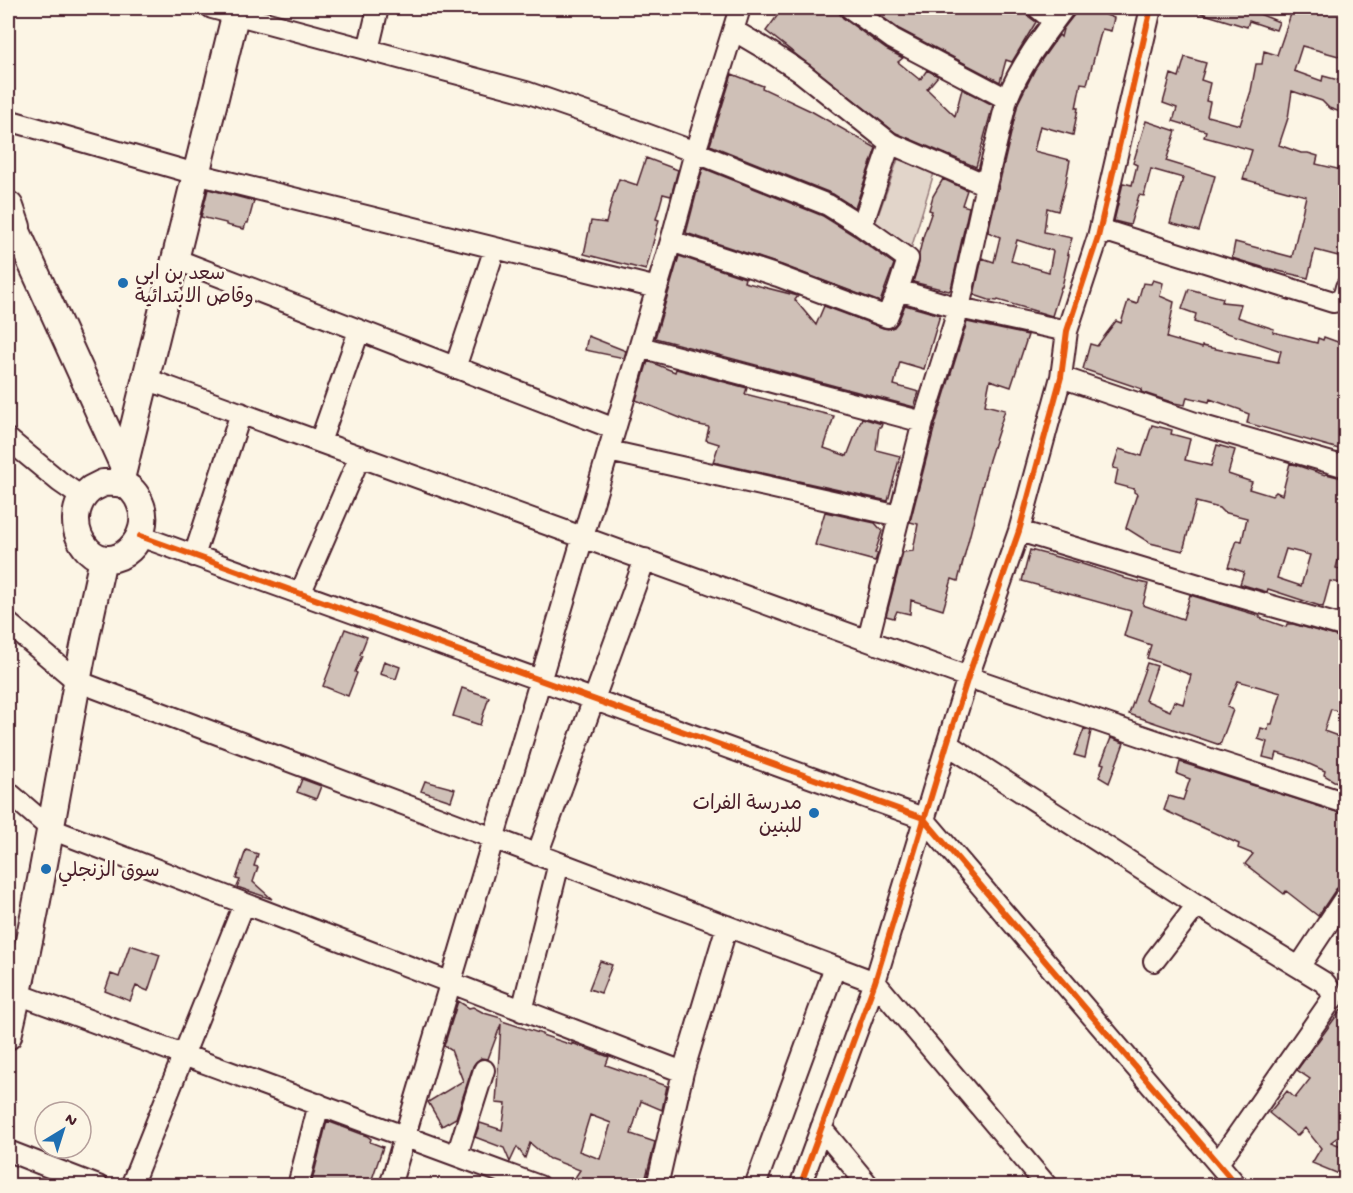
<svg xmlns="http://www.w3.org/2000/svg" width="1353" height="1193" font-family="'Gochi Hand','Playpen Sans Arabic',sans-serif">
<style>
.green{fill:#e2d5ca;stroke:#967a7a;stroke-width:1.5}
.building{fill:#cfc0b7;stroke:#4a1f2b;stroke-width:1.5;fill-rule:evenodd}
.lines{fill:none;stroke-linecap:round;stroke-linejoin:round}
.minor-casing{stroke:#4a1f2b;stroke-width:24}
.major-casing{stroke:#4a1f2b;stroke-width:30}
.highway-casing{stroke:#4a1f2b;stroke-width:34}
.minor{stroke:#fcf5e5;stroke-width:20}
.major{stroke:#fcf5e5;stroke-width:26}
.highway{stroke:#fcf5e5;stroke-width:30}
.cycleway-casing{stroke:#fcf5e5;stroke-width:10}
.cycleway{stroke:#e8590c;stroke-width:6}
.poi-dot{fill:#1f6fb2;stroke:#fcf5e5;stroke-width:2}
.labels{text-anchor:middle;stroke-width:6;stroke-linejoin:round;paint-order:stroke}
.poi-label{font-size:20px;fill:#4a1f2b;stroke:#fcf5e5;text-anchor:start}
</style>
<rect width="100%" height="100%" fill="#fcf5e5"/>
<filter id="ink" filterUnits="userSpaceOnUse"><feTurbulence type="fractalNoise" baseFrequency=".0167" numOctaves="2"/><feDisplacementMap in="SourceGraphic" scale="12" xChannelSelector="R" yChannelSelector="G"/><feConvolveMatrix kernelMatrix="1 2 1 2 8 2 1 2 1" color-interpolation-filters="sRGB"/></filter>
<g filter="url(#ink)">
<path class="green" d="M898,159L934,173L911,249L875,224Z"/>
<path class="building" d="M783,8H838L839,13L843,18L886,49L903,58L898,62L920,80L927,70L938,76L927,89L955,116L962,89L993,105L976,167L896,133L766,31Z
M870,8H1017L1036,22L1012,62L1006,60L1000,82L899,29Z
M1076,8H1107L1106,15L1114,18L1111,31L1102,29L1087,84L1081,83L1076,108H1078L1073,135L1040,126L1034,151L1070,160L1065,186L1058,211L1047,208L1044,232L1072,238L1067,254L1069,255L1062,287H1061L1052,316L998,300L997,301L989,300L974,295L982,258L994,262L1000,237L988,232L1018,103L1035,69L1059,35L1061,37L1063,29L1074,15ZM1017,240L1053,251L1049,272L1011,261Z
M1192,8H1245L1279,22L1276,30L1249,21L1247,27L1191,10Z
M1293,8H1346V58L1302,46L1294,71L1322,81L1323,76L1346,82V114L1329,108L1322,101L1292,91L1288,118L1279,145L1301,153H1308L1318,156L1316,164L1346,171V212L1341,232H1346V258L1315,250L1308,278L1262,267L1232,258L1235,242L1292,257L1306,196L1243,179L1252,150L1204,137L1206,131L1173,121L1177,108L1163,103L1171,74L1179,77L1185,57L1206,63L1201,80L1210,83L1206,101L1210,102L1207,116L1240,125L1251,91L1256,64H1262L1264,51L1277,55Z
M732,74L763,86L762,88L811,111L876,148L855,208L833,194L710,145Z
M1146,121L1176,131L1166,161L1215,176L1199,231L1170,223L1183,178L1151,169L1144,196L1139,195L1130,225L1114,221L1123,183L1132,185L1137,165L1133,163Z
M646,158L678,170L671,196L663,194L660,205L656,219L659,220L646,270L584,254L591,221L606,223L613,196L619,179L637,185Z
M703,168L823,216L855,236L894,264L880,302L782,265L686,233Z
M943,179L967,190L962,205L969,207L951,289L949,291L913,282L919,263V254L923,237L932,211L929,210L933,196Z
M208,189L254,201L248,223H246L244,229L226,225V223L201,217Z
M679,256L745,278L744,282L798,296L795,300L816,325L824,306L883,328L888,329L894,327L898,322L905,305L940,315L924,369L900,362L894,385L919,392L914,407L655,338Z
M1153,280L1163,283L1160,296L1174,302L1167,338L1202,348V346L1278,362L1281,351L1194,322L1196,314L1182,309L1189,289L1223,298L1222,302L1241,304L1237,317L1274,329L1273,332L1317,343L1318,338L1323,340L1324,337L1346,345V451L1247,423L1249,414L1241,411V410L1210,399L1209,402L1187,397L1185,405L1174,403L1141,392L1142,389L1083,369L1090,344L1097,346L1116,321L1121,323L1128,301L1137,304L1143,283L1151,284Z
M967,322L1028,335L1011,387L990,380L985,405L1005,410L989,460L958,581L952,579L943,610L911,600L910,614L897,611L894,618L886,616L903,552L913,551L918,524L910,522L935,425Z
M588,336L626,351L624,358L585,350Z
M648,361L675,372L676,369L747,388L745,394L834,416L824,448L847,456L862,418L882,424L881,427H879L876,450L900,456L888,501L713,462L719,444L706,440L709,427L695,424L636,400Z
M1152,425L1172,430L1171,434L1190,439L1185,460L1211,466L1217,445L1235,450L1228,474L1252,482L1249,489L1272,496L1276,492L1282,495L1290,463L1325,475L1326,474L1346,479V531L1336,568L1346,571V584L1330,581L1323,607L1268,589L1267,592L1240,584L1244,572L1228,567L1237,540L1242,541L1247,518L1223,512L1219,508L1196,502L1183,551L1150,543L1126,528L1137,494L1134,492V489L1115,484L1118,469L1113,468L1119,449L1142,456ZM1286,549L1310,555L1301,586L1277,578Z
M825,512L875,523L882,531L875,553H878L875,561L815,545Z
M1030,550L1076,562L1123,577V578L1148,584L1143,605L1183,619L1190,595L1260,616V618L1286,627L1287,624H1293L1346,639V714L1331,709L1324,731L1346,739V784L1334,781L1324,775L1325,771L1300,760L1277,753L1275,760L1263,757L1267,742L1258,739L1261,728L1268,730L1269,724H1272L1281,693L1238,681L1227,707L1233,710L1220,745L1129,714L1147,663L1157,666L1145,700L1170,711L1174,701L1183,704L1191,675L1147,658L1151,645L1124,636L1131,611L1022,581Z
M345,629L367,637L360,655L362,656L355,672L357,673L348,696L323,686Z
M384,661L400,667L396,679L380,674Z
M462,688L489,697L480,725L453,716Z
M1084,729L1091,731L1085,758L1074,755Z
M1111,738L1124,743L1109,783L1099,777L1104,764L1101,763Z
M1180,762L1346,815V842L1341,849L1346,852V884L1340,886L1336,889L1318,916L1286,891L1284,894L1245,864L1253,854L1238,848L1239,844L1164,810L1169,796L1183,800L1190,779L1177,774Z
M302,779L321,786L316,799L297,792Z
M425,781L455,789L451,801L421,791Z
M246,850L258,854L254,866L258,867L253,882L272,899L237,887L240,880L236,879Z
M130,945L160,955L148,991L136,986L130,1001L105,991L111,974L119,977Z
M600,961L612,965L601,993L589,989Z
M458,1001L469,1008L473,1007L484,1013L501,1018L502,1021L542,1034V1035L572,1045V1043L609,1057L606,1065L667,1086L662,1110L641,1101L631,1134L655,1142L644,1185H593L574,1179L580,1170L551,1159H549L530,1143L525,1158L517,1147L510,1162L504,1148L475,1137L480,1123L502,1130L506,1104L496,1103L501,1024L488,1059L481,1058L476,1062L473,1066L456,1118L442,1126L428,1102L463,1081L451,1050L444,1046ZM590,1115L611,1123L600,1159L579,1151Z
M1346,1003V1103L1343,1106L1346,1110V1131L1331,1142L1346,1148V1156L1339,1174L1312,1163L1321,1148L1305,1128L1297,1136L1269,1113L1287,1091L1295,1098L1310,1079L1297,1070Z
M327,1121L367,1136L371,1139L370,1142L383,1147L370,1185H311Z"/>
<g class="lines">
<defs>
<path id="minor" d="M212,8L526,92L613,122L695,152L828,205L862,226L908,259L898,290L959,308L1067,331
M850,8L893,39L1007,99
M1038,8L1054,21
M733,30L767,50L802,73L890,143L986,185
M368,50L378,8
M8,120L196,174L657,288
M862,226L890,143
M1098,237L1109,232L1333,302C1342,301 1344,296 1346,287
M671,241L778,276L887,317L898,290
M175,259L615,429
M640,347L923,422
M455,368L495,248
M1061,377L1207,427L1346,467
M146,379L968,677L1210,759L1346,803
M8,439L60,482L83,498
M320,442L359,331
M609,451L899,516
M1019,531L1212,589L1346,627
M140,536L923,818L1237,1186
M194,556L241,413
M300,594L360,456
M8,623L77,681L875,982L1047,1186
M868,640L923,422L959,308L986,185L1007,99C1020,66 1043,36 1064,8
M947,744L1197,905L1325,983L1330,990L1333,998L1218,1163
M8,792L51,829L683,1072
M537,855L645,559
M1154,961L1197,905
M1299,967L1346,896
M18,994L539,1186
M522,1011L559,863
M821,1128L869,1186
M8,1151L98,1186
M457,1155L484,1070
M131,1186L244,904
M298,1186L319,1104
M390,1186L671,241L695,152L740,8
M657,1186L683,1072L727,926
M755,1186L835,967
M800,1186L875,982L947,744L968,677L1019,531L1061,377L1067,331L1098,237L1151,8"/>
<path id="major" d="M15,227L124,467
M103,483C109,483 116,482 122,484C130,486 137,495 140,503C155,537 115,577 88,550C72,533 71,505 91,489C95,487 99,485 103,483Z
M120,483L237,8
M8,1036C36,919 55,801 77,683C84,642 94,600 103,559"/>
<path id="highway" d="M8,207L15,227"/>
</defs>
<use href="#minor" class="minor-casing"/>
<use href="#major" class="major-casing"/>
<use href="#highway" class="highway-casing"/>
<use href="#minor" class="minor"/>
<use href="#major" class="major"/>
<use href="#highway" class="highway"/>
<defs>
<path id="cycleway" d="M140,536L923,818L1237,1186
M800,1186L875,982L947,744L968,677L1019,531L1061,377L1067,331L1098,237L1151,8"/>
</defs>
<use href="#cycleway" class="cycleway-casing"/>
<use href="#cycleway" class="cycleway"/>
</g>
</g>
<g class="poi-dot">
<circle cx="123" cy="283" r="6"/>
<circle cx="814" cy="813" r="6"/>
<circle cx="46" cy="869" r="6"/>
</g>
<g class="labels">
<g class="poi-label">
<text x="135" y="279">سعد بن ابي<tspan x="135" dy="23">وقاص الابتدائية</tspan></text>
<text x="802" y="809" text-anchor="end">مدرسة الفرات<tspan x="802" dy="23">للبنين</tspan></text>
<text x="58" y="876">سوق الزنجلي</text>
</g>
</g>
<rect width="1353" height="1193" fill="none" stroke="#fcf5e5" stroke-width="30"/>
<rect x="15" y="15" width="1323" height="1163" fill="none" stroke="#4a1f2b" stroke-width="2" filter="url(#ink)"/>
<g transform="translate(63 1130) rotate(38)"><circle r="28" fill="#fcf5e5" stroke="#b59f9b" stroke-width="1.5"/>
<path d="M0-4.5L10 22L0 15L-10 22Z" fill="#1f6fb2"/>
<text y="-9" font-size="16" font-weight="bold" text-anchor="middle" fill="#4a1f2b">N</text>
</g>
</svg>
